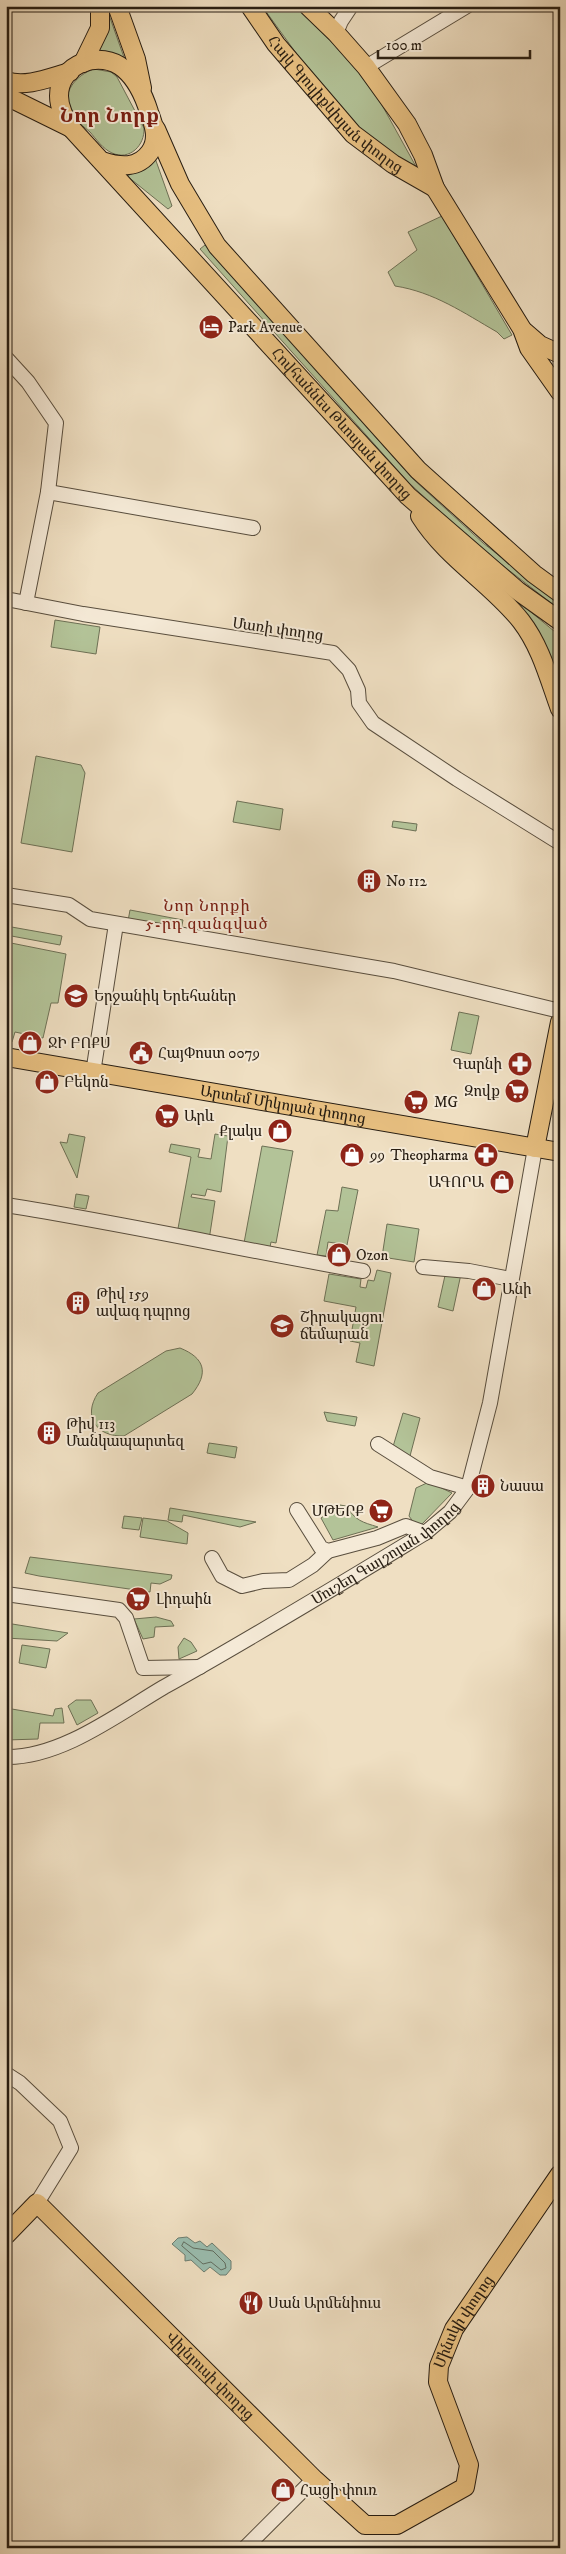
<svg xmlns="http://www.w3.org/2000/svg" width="566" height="2554" font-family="'IM FELL DW Pica','Noto Serif Armenian',serif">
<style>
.green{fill:#b3c398;stroke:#6d7055}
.water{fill:#9abdaf;stroke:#6c7d70}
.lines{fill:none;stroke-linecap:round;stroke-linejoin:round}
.shore{stroke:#606d60;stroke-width:1}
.minor-casing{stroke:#594e3e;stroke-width:16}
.major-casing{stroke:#271d12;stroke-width:20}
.minor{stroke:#f5ead7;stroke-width:14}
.major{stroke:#e8c081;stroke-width:18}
.labels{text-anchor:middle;stroke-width:4;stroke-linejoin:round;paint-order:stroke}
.street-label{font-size:15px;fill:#271d12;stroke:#f5ead7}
.poi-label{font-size:15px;fill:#271d12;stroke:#f5ead7;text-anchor:start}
.neighbourhood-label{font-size:16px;letter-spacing:1px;fill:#7a1f14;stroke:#f5ead7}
.district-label{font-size:20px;font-weight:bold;letter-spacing:1px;fill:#7a1f14;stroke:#f5ead7}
</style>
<rect width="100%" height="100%" fill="#efdfc2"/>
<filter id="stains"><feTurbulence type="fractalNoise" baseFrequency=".004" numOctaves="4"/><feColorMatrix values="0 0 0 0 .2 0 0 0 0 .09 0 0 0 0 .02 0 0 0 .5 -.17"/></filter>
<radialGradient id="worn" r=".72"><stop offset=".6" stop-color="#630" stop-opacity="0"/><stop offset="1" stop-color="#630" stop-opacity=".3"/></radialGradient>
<path class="green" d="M262,6H295L326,36L372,87L419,172L396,158L359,128L304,64Z
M109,15L126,63L95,53Z
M94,69L111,72L117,77L144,128C145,145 130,161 112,153C103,149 96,139 90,132C84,127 75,120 71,113C60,93 76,75 94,69Z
M155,158L172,206L168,209L127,176L147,167Z
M442,216L512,335L504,339L497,332C464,313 434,292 395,286L388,272L417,250L408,232Z
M205,245L413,479L483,543L560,603V610L479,547L409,483L200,249Z
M446,542L560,636V689L550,661Z
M55,620L100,627L96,654L51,647Z
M36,756L81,765L85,773L72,852L21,843Z
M237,801L283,809L280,830L233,822Z
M393,821L417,824L416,831L392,827Z
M130,910L183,920L181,930L128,921Z
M6,926L62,936L60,945L6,935Z
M6,942L66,954L58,1003H51L43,1038L15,1032L12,1042L6,1040Z
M459,1012L479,1016L471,1054L451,1050Z
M69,1134L85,1137L77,1178L60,1142L67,1143Z
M215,1134L228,1136L221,1192L207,1189L205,1196L192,1194L191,1197L215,1201L209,1240L177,1234L191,1157L169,1152L171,1144L200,1149L198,1157L211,1159Z
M262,1146L293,1151L276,1243L271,1242L270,1247L244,1243Z
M342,1187L358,1190L347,1245L328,1242L326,1256L317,1255L326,1210L338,1211Z
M76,1194L89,1196L86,1209L74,1207Z
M387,1224L419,1229L414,1262L382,1257Z
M377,1270L391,1273L374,1366L356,1362L360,1343L350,1341L356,1307L324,1301L329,1274L361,1279L360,1287L366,1288L368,1280L374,1281Z
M446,1271L461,1274L453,1311L438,1307Z
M180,1348C205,1358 209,1373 192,1394L124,1436C97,1437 82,1417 98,1393L166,1351Z
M324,1412L357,1417L355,1426L327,1421Z
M403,1413L420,1418L410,1456L392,1450Z
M209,1443L237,1447L235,1458L207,1453Z
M429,1482L452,1493L422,1524L414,1523L409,1516L416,1488Z
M340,1505L346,1506C356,1521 362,1522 378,1527L333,1540L321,1518Z
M170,1508L256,1522L240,1527L183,1515L182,1522L168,1520Z
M124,1516L142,1518L139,1530L122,1528Z
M143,1518L167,1521L188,1533L187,1544L140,1537Z
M30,1557L172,1575L171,1579L160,1584L151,1583L150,1592L39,1576L25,1573Z
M156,1617L171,1621L174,1626L155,1627L154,1637L143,1639L134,1619Z
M6,1623L68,1633L57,1641L6,1638Z
M184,1638L191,1642L197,1651L179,1659L178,1647Z
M22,1645L50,1649L46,1668L19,1663Z
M76,1700H91L98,1713L77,1725L68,1706Z
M6,1708L53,1716L55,1709L62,1708L64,1723H40L38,1739L6,1740Z"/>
<path class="water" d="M187,2237L195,2243L200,2241L207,2247L212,2243L231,2261V2269L226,2275H220L210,2267L204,2272L191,2260L185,2261V2255L172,2244L178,2238Z"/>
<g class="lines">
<path class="shore" d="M184,2242L193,2248L213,2251L225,2263L226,2268L221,2270L211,2262L203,2264L182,2246Z"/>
<defs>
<g id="minor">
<path d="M336,33L341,21L351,6"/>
<path d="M366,67L467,6"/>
<path d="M6,358L28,382L56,423L48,492L26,603"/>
<path d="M48,492L253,528"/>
<path d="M6,599L83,614L333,653L349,670L358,690L359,703L373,723L457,779L560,843"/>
<path d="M6,895L69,905L90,919L394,971L560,1011"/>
<path d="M93,1073L116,924"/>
<path d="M6,1205C126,1224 244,1250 363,1271"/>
<path d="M423,1267L469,1271L511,1279"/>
<path d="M378,1444L430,1477L468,1488"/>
<path d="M297,1510L321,1548L328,1551L377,1538L406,1526L425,1533"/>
<path d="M212,1558L222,1576L242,1586L263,1581L289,1580L313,1565L328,1551"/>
<path d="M6,1594L119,1610L126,1618L143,1668L200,1667"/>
<path id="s1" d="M6,1757C61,1758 118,1714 164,1687C252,1638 339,1585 425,1533L450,1512L468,1488L490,1403L535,1148"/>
<path d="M6,2074L20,2083L60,2121L71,2148L37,2203"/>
<path d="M245,2548L314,2479"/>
</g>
<g id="major">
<path d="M117,6L136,59L142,88"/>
<path id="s2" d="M250,6L276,44L353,134L393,164L435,188"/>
<path d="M308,6L336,33L366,67L407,124L423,155L435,188L522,329L529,348L560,392"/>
<path d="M83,63L100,28V6"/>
<path d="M6,81C26,88 51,77 70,72"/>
<path d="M6,96L71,128"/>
<path d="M156,129L180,184L217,246L418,470L534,574L560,593"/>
<path id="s3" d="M102,161C120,167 138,169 150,152C159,139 154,125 149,112C144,96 137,80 124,69C101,49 59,63 59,96C59,108 65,118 71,128L408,496L518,591L560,621"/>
<path d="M525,332L540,345L560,354"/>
<path d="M420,516C447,559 491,583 521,621C541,647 549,679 560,709"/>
<path id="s4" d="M6,1057L560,1152"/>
<path d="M535,1148L560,1022"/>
<path id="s5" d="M6,2235L37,2203L314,2479L365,2525H397L465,2487L469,2465L438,2382L439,2366L454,2329L560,2174"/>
</g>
</defs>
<use href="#minor" class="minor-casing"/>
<use href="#major" class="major-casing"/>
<use href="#minor" class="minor"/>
<use href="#major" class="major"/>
</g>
<defs>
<symbol id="hotel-disc" viewBox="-11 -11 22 22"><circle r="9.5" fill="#8f2418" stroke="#f5ead7"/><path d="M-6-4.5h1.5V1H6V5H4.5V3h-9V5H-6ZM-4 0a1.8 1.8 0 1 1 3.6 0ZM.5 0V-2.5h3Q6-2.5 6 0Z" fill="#fff"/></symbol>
<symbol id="building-disc" viewBox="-11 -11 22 22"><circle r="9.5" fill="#8f2418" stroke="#f5ead7"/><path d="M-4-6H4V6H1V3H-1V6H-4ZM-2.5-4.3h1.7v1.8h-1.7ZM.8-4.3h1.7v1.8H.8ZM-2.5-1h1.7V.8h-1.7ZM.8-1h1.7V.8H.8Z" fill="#fff"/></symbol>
<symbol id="school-disc" viewBox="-11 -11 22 22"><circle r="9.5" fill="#8f2418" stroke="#f5ead7"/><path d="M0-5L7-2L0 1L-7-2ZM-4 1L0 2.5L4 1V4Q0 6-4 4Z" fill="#fff"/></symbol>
<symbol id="shop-disc" viewBox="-11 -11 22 22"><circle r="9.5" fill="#8f2418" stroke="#f5ead7"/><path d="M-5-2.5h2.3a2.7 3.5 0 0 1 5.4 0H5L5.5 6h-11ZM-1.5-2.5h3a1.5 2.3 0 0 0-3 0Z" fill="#fff"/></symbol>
<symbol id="civic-disc" viewBox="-11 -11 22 22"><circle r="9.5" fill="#8f2418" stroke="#f5ead7"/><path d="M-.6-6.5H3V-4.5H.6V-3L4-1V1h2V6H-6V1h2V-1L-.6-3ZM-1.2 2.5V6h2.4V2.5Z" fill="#fff"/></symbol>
<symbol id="pharmacy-disc" viewBox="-11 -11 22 22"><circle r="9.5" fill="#8f2418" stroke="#f5ead7"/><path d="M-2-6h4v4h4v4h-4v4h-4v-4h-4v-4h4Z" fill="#fff"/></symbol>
<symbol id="supermarket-disc" viewBox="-11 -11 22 22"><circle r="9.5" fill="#8f2418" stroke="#f5ead7"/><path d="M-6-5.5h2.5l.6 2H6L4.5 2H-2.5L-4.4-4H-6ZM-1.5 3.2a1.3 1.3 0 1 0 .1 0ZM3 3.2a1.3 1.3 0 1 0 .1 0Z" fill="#fff"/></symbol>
<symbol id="restaurant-disc" viewBox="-11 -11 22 22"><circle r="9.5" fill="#8f2418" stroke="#f5ead7"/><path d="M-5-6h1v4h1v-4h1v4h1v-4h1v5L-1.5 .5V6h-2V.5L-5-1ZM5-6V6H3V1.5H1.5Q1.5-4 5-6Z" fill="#fff"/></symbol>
</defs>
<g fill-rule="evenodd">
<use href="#hotel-disc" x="197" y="313" width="28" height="28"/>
<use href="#building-disc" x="355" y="867" width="28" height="28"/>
<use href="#school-disc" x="62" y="982" width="28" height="28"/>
<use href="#shop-disc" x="16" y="1029" width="28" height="28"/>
<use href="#civic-disc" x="127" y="1039" width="28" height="28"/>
<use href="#pharmacy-disc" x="506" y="1050" width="28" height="28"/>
<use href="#shop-disc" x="33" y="1068" width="28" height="28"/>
<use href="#supermarket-disc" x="503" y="1077" width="28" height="28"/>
<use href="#supermarket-disc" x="402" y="1088" width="28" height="28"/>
<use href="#supermarket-disc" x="153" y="1102" width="28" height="28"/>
<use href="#shop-disc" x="266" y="1117" width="28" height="28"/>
<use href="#shop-disc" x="338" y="1141" width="28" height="28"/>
<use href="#pharmacy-disc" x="472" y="1141" width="28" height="28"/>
<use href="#shop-disc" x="488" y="1168" width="28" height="28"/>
<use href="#shop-disc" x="325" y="1241" width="28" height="28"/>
<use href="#shop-disc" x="470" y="1275" width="28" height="28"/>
<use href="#building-disc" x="64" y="1289" width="28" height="28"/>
<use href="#school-disc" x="268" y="1312" width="28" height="28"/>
<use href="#building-disc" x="35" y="1419" width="28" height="28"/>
<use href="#building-disc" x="469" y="1472" width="28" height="28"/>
<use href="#supermarket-disc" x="367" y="1497" width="28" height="28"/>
<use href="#supermarket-disc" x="124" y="1585" width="28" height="28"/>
<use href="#restaurant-disc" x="237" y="2289" width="28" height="28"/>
<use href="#shop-disc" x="269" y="2476" width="28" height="28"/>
</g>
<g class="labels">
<g class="street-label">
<text dy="5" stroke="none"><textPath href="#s2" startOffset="131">Հայկ Գյուլիքևխյան փողոց</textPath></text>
<text dy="5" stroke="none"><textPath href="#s3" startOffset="668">Հովհաննես Թևոսյան փողոց</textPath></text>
<text transform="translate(278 629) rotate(8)" y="5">Մառի փողոց</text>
<text dy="5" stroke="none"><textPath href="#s4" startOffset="281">Արտեմ Միկոյան փողոց</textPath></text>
<text dy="5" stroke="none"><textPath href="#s1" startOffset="434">Մուշեղ Գալշոյան փողոց</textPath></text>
<text dy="5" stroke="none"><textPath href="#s5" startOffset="792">Մինսկի փողոց</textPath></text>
<text dy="5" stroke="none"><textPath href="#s5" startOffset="289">Վիլնյուսի փողոց</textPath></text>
</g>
<g class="poi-label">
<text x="228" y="332">Park Avenue</text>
<text x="386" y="886">No 112</text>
<text x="94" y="1001">Երջանիկ Երեհաներ</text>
<text x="48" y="1048">ՋԻ ԲՈՔՍ</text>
<text x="158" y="1058">ՀայՓոստ 0079</text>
<text x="502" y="1069" text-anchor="end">Գարնի</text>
<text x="64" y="1087">Բեկոն</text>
<text x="500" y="1096" text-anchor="end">Զովք</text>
<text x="434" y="1107">MG</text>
<text x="184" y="1121">Արև</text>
<text x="262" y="1136" text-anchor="end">Քլակս</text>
<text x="370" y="1160">99</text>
<text x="468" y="1160" text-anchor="end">Theopharma</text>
<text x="484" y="1187" text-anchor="end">ԱԳՈՐԱ</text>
<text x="356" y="1260">Ozon</text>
<text x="502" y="1294">Անի</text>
<text x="96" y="1299">Թիվ 159<tspan x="96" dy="17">ավագ դպրոց</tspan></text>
<text x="300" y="1322">Շիրակացու<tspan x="300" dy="17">ճեմարան</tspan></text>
<text x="66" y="1429">Թիվ 113<tspan x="66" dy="17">Մանկապարտեզ</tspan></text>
<text x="500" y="1491">Նասա</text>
<text x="364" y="1516" text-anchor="end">ՄԹԵՐՔ</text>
<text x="156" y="1604">Լիդաին</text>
<text x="268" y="2308">Սան Արմենիուս</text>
<text x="300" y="2495">Հացի փուռ</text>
</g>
<g class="neighbourhood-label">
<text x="207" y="911">Նոր Նորքի<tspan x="207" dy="18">5-րդ զանգված</tspan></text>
</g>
<g class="district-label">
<text x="110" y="122">Նոր Նորք</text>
</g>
</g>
<rect width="566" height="2554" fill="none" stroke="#efdfc2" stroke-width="25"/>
<rect x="8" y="8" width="551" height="2539" fill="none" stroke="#271d12" stroke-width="2.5"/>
<rect x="12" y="12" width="541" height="2529" fill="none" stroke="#271d12"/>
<path d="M378 50v8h152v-8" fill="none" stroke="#271d12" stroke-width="2.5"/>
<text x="386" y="50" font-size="15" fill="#271d12" stroke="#f5ead7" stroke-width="4" paint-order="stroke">100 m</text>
<rect width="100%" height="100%" filter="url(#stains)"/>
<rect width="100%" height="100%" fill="url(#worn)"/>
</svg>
